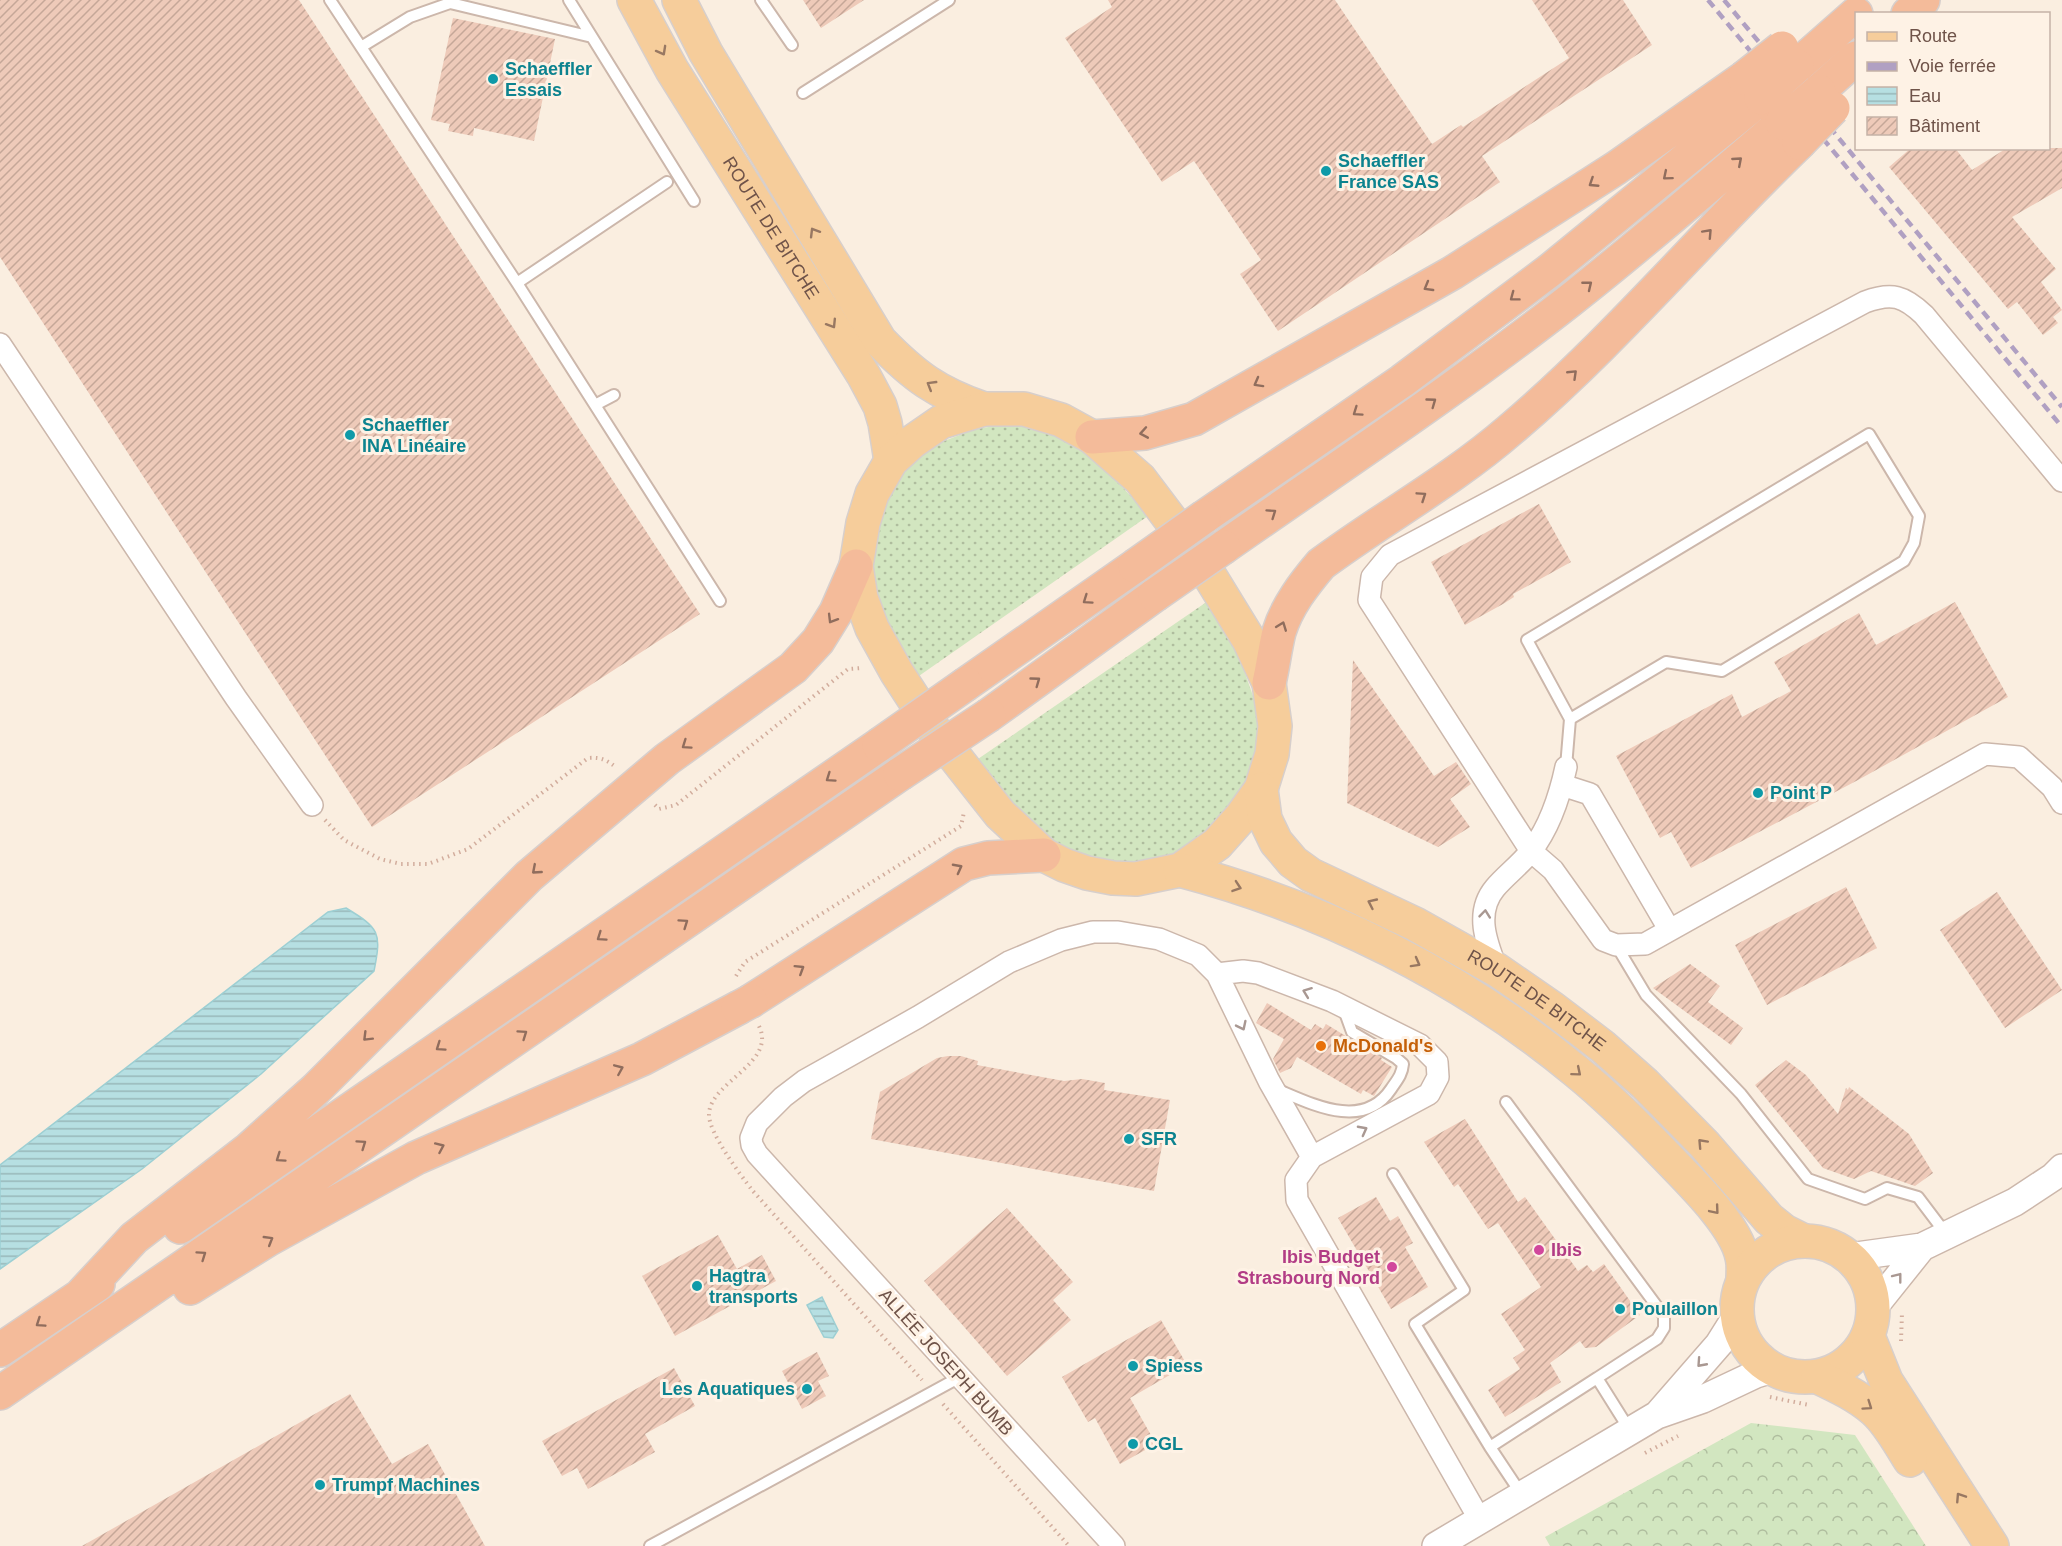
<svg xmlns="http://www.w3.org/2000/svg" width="2062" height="1546" font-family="Helvetica,sans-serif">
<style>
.grass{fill:url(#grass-dots)}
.forest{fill:url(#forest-crowns)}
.water{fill:url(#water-rules);stroke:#9dcfd3;stroke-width:1.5}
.building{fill:url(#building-hatch)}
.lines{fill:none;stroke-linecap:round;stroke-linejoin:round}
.service-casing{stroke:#ccb7ab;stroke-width:14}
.minor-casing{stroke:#ccb7ab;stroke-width:24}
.tertiary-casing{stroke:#ccb7ab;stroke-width:30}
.primary-casing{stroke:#d7cfcc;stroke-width:36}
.trunk-casing{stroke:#d7cfcc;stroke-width:36}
.path{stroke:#d2ad9d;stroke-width:4;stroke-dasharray:1.5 4.5;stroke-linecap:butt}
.service{stroke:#fff;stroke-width:10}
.minor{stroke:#fff;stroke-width:21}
.tertiary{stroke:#fff;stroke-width:27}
.primary{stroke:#f6cd9b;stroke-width:33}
.trunk{stroke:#f4bb9a;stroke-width:33}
.rail{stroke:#b0a0c2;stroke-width:4.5;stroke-dasharray:9 6;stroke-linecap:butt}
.trunk-bridge-casing{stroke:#d7cfcc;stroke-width:36;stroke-linecap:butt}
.trunk-bridge{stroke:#f4bb9a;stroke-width:33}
.oneway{stroke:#987862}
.oneway2{stroke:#906d5d}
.oneway3{stroke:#a99892}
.culture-dot{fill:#0f9aa8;stroke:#fef2e5;stroke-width:2}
.food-dot{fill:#e8710a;stroke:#fef2e5;stroke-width:2}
.hotel-dot{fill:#d1479c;stroke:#fef2e5;stroke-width:2}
.labels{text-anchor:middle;stroke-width:6;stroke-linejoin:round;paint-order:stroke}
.culture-label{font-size:18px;font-weight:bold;fill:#0d838f;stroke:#fef2e5;text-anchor:start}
.street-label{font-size:18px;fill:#6f5349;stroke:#fef2e5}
.food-label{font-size:18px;font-weight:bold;fill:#c56008;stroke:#fef2e5;text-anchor:start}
.hotel-label{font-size:18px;font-weight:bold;fill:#b23c85;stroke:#fef2e5;text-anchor:start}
</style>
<defs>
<pattern id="grass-dots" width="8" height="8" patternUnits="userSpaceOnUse" patternTransform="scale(1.5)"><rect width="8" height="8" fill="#d2e6c0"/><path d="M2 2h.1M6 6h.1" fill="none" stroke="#afbd9e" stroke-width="1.8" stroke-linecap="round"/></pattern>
<pattern id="forest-crowns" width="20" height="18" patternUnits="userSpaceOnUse" patternTransform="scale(1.5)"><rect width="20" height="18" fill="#d2e6c0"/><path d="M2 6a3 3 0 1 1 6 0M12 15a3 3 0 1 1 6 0" fill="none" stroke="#afbd9e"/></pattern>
<pattern id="water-rules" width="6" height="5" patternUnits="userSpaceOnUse" patternTransform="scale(1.5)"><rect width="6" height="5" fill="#b6dfe2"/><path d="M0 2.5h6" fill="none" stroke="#98b7b9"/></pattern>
<pattern id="building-hatch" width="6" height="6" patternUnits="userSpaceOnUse" patternTransform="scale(1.5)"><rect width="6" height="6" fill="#eecab9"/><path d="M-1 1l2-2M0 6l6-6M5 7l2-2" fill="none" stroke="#c5a798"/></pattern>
</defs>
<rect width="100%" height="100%" fill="#faeee0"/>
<path class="grass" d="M1002,425C1015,426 1030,426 1043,430C1089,444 1118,482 1148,516L916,678L882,616L873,571L876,530L887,498L907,466L939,443L975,429Z
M1208,601L1237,650L1260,716L1256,762L1240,801L1215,832L1183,850L1145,863L1100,862L1052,844L1022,819L975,761Z"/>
<path class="forest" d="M1751,1423L1855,1435L1926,1546H1550L1545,1537Z"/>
<path class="water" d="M346,908C379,928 382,932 374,971L261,1074L142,1169L0,1269V1165L328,912Z
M822,1297L838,1330L833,1338L824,1337L807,1305Z"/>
<path class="building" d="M0,0H299L700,614L372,827L0,257Z
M803,0H864L821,28Z
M1108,0H1335L1432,144L1461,125L1463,127L1569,58L1532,0H1623L1652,45L1482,156L1500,182L1278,331L1240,274L1261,260L1194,161L1162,182L1065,38L1112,7Z
M453,18L555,39L534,141L474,128L473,136L448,131L450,124L431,120Z
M1911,148H1955L1972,170L2007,148H2062V188L2012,217L2056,269L2041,282L2062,310L2053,317L2058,323L2043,335L2017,302L2008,309L1889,167Z
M1539,504L1571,562L1513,594L1514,597L1503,604L1465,625L1431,562Z
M1955,602L2008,697L1858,780L1691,868L1671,832L1660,838L1616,756L1732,694L1742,717L1791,691L1774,662L1859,613L1876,645Z
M1353,660L1434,776L1456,762L1471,784L1450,799L1470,827L1438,847L1347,803Z
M1846,887L1877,948L1767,1005L1735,945Z
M1997,892L2062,990L2005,1028L1940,930Z
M1690,964L1720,986L1708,1002L1743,1028L1731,1045L1653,988Z
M1267,1003L1311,1030L1315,1024L1323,1029L1326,1024L1382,1058L1381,1060L1392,1067L1374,1096L1363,1090L1361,1094L1297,1057L1291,1068L1280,1073L1273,1059L1284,1039L1256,1023Z
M948,1056H961L978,1061L977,1065L1064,1081L1082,1079L1105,1083L1104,1090L1170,1100L1154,1191L871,1139L880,1092L937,1058Z
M1786,1060L1806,1075L1838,1114L1846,1088L1848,1090L1849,1087L1909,1134L1933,1173L1915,1186L1871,1171L1854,1179L1823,1168L1755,1085Z
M1465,1119L1518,1202L1525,1197L1578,1271L1587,1265L1593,1272L1604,1264L1640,1315L1596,1347L1585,1348L1580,1341L1550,1363L1561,1382L1505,1417L1488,1390L1520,1369L1513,1358L1525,1350L1501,1314L1541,1287L1498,1223L1488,1229L1458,1184L1454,1187L1424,1142Z
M1376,1197L1390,1221L1398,1216L1413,1243L1405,1247L1428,1287L1391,1309L1338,1218Z
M1007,1208L1073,1282L1053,1300L1071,1320L1007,1376L924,1281Z
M718,1235L737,1269L762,1255L776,1281L675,1336L642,1276Z
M1161,1320L1187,1365L1130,1398L1156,1444L1120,1464L1095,1418L1088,1422L1062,1377Z
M817,1352L829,1376L818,1381L826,1396L802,1409L782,1371Z
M674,1368L695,1406L645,1434L655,1452L588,1489L577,1468L562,1476L542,1441Z
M350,1394L392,1464L428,1444L485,1546H82Z"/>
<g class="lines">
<defs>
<path id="service" d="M330,0L517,283L720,601
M569,0L694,201
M761,0L792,45
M361,47L410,17L450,3L592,37
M803,93L949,0
M517,283L667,182
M595,405L614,395
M1566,767L1570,719L1527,640L1869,434L1919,516L1914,543L1904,561L1722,671L1666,662L1570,719
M1616,945L1646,995L1741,1094L1808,1179L1865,1199L1887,1188L1918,1197L1946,1234
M1276,1089C1312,1104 1363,1131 1391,1089C1397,1080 1402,1075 1403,1064L1396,1058L1352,1032L1343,1007
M1506,1102L1664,1316V1328L1657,1339L1597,1378L1629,1429
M1393,1174L1464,1290L1415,1324L1490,1447
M1522,1495L1490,1447L1597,1378
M650,1546L960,1377"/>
<path id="minor" d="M0,344L236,698L312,805
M2062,481L1924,315C1904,296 1892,292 1865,302L1390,555L1372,577L1369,600L1531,851L1553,870L1603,940L1616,945L1645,944L1985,754L2019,757L2052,787L2062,803
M1562,785L1590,794L1669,929
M1497,970C1487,944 1474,913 1495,888C1506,875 1520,865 1531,851C1549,828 1560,795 1566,767
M1217,974L1243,971L1258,973L1332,1001L1420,1045L1437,1062L1438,1077L1429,1094L1312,1157L1296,1180L1297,1200L1480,1520
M1114,1546L757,1154L752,1145L751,1138L757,1123L783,1097L804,1081L918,1017L1009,962L1061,940L1093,932H1118L1159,939L1198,955L1217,974L1269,1081L1312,1157"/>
<path id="tertiary" d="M1849,1257L1922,1247L2015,1202L2053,1177L2062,1168
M1874,1307L1922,1247
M1658,1414L1719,1344L1736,1317
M1436,1546L1657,1415L1703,1399L1756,1374L1772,1369"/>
<g id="primary">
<path id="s1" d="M634,0L672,70L864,376L880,406L885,423L891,461"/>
<path d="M679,0L706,53L880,341C914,376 937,393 984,409"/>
<path d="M984,409H1024L1061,420L1092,437L1140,479L1195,552L1249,640L1269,683L1275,726L1272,754L1261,789L1241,817L1217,844L1180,870L1136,879L1113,878L1087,873L1064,865L1044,855L1000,814L936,733L897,673L872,628L861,598L856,566L863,523L872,494L891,461L912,442L941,422Z"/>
<path id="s2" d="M1261,789L1265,819L1276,842L1293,862L1311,875L1415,924L1497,970L1552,1008L1602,1046L1645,1084L1704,1144L1769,1219L1784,1231L1804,1241"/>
<path d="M1180,870C1324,908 1463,977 1577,1072C1609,1098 1638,1127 1666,1156C1689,1180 1736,1225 1742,1257C1744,1264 1743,1272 1743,1279"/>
<circle cx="1805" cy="1309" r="68"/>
<path d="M1868,1336L1886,1381L1992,1546"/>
<path d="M1818,1377C1837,1386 1858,1396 1874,1410C1889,1423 1899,1443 1910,1460"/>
</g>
<path id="trunk" d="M1908,14L1923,0
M1797,66L1856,14
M1819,91L1856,58
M1092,437L1145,433L1194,419L1452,273L1616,168L1744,78
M1204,517L1402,381L1549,271L1761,98
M1224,547C1340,466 1458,388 1569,301C1642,244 1712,183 1782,123
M1269,683C1273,666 1275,648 1279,632C1287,606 1304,584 1321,564C1383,518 1451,481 1510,430C1614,342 1701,237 1799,143
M966,684L1135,566
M989,715L1155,595
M751,1001L964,864L988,858L1044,855
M180,1227L879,745
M190,1288L269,1239L416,1158L642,1059L738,1008
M81,1295L134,1238L249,1149L316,1089L529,876L667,759L793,668L818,641L836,612L856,566
M0,1350L98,1284
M0,1393L900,774"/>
</defs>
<use href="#service" class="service-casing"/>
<use href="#minor" class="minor-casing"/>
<use href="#tertiary" class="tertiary-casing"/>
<use href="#primary" class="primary-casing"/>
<use href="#trunk" class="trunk-casing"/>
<path class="path" d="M655,805L659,809L676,805L848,669L862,668
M325,820L344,840L380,859L401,864H428L468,849L588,758C601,757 607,760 617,768
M736,976L745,962L961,826L964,812
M759,1026C777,1063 710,1082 709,1114C708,1132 740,1174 752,1190L922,1380
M1901,1341L1902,1313
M1770,1397L1809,1405
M943,1404L1069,1546
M1645,1453L1678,1436"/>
<use href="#service" class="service"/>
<use href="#minor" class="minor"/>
<use href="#tertiary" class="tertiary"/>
<use href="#primary" class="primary"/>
<use href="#trunk" class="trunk"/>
<path class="rail" d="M1708,0L2062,427
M1724,0L2062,407"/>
<defs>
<path id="trunk-bridge" d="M1744,78L1782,48
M1761,98L1797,66
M1782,123L1819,91
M1799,143L1833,108
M1135,566L1204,517
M1155,595L1224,547
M879,745L966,684
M900,774L989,715
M738,1008L751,1001"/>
</defs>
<use href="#trunk-bridge" class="trunk-bridge-casing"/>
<use href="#trunk-bridge" class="trunk-bridge"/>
</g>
<defs><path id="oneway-chevron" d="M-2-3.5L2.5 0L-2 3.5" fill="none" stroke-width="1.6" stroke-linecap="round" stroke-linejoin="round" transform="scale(1.5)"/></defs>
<g class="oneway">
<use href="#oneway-chevron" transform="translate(662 51) rotate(61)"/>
<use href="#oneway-chevron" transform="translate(814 232) rotate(-121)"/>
<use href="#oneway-chevron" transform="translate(832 324) rotate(58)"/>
<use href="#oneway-chevron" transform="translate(931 385) rotate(-149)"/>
<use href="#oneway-chevron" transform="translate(1237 887) rotate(19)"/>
<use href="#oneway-chevron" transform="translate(1372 903) rotate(-155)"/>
<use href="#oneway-chevron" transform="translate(1416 963) rotate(29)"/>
<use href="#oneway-chevron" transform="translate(1577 1072) rotate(40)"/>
<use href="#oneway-chevron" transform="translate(1702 1143) rotate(-133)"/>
<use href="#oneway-chevron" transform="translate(1715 1210) rotate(50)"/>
<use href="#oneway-chevron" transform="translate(1868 1406) rotate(35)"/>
<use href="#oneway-chevron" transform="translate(1960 1497) rotate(-123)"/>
</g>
<g class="oneway2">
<use href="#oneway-chevron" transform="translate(1738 161) rotate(-41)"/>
<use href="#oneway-chevron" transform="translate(1667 176) rotate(140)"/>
<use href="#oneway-chevron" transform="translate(1593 183) rotate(147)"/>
<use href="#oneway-chevron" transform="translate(1708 233) rotate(-47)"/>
<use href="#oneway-chevron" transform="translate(1588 285) rotate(-39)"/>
<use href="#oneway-chevron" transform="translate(1428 287) rotate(150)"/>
<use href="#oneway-chevron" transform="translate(1514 297) rotate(143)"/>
<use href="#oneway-chevron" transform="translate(1573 374) rotate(-44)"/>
<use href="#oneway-chevron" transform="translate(1258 383) rotate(151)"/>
<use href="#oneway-chevron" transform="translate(1432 402) rotate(-36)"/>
<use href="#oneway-chevron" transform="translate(1357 412) rotate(145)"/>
<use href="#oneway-chevron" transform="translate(1144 433) rotate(170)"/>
<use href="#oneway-chevron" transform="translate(1422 496) rotate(-34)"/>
<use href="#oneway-chevron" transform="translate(1272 513) rotate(-35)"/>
<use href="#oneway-chevron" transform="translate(1087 600) rotate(145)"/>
<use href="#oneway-chevron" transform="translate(832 619) rotate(121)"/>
<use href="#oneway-chevron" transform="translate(1282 626) rotate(-69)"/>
<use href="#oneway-chevron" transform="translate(1036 681) rotate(-36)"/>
<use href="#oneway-chevron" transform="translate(686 745) rotate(145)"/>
<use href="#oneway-chevron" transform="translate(830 778) rotate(145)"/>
<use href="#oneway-chevron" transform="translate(958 868) rotate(-28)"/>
<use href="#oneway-chevron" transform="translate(536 870) rotate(139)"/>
<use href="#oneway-chevron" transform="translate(684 923) rotate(-35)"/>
<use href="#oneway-chevron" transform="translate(601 937) rotate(145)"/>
<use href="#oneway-chevron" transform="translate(800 969) rotate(-32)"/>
<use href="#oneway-chevron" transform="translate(523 1034) rotate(-35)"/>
<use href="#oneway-chevron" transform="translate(367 1037) rotate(135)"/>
<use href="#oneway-chevron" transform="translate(440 1047) rotate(145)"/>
<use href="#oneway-chevron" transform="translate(619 1069) rotate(-23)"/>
<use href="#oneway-chevron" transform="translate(362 1144) rotate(-35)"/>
<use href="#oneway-chevron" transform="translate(440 1147) rotate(-24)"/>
<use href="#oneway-chevron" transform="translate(280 1158) rotate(145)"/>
<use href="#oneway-chevron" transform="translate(269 1240) rotate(-31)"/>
<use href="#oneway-chevron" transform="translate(202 1255) rotate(-35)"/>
<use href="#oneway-chevron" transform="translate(40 1323) rotate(146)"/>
</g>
<g class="oneway3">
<use href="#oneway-chevron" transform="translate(1485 914) rotate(-84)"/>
<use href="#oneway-chevron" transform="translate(1307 992) rotate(-159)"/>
<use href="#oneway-chevron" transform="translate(1242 1026) rotate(64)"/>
<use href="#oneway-chevron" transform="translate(1363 1130) rotate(-28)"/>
<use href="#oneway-chevron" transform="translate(1898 1277) rotate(-52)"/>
<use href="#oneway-chevron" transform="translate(1701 1363) rotate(132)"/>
</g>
<g class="culture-dot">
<circle cx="493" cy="79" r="6"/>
<circle cx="1326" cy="171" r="6"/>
<circle cx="350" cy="435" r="6"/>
<circle cx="1758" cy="793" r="6"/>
<circle cx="1129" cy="1139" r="6"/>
<circle cx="697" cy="1286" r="6"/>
<circle cx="1620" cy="1309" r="6"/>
<circle cx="1133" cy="1366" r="6"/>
<circle cx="807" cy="1389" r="6"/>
<circle cx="1133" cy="1444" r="6"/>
<circle cx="320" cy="1485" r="6"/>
</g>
<circle class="food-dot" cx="1321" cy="1046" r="6"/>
<g class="hotel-dot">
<circle cx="1539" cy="1250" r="6"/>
<circle cx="1392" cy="1267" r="6"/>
</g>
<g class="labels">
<g class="culture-label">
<text x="505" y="75">Schaeffler<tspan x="505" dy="21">Essais</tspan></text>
<text x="1338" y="167">Schaeffler<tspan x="1338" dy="21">France SAS</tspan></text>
<text x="362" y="431">Schaeffler<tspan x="362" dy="21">INA Linéaire</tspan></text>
<text x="1770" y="799">Point P</text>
<text x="1141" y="1145">SFR</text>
<text x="709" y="1282">Hagtra<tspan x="709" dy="21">transports</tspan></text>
<text x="1632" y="1315">Poulaillon</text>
<text x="1145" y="1372">Spiess</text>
<text x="795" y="1395" text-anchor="end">Les Aquatiques</text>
<text x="1145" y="1450">CGL</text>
<text x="332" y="1491">Trumpf Machines</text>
</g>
<g class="street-label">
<text dy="6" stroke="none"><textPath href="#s1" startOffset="266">ROUTE DE BITCHE</textPath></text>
<text dy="6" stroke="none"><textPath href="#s2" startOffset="363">ROUTE DE BITCHE</textPath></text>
<text transform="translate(946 1362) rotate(48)" y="6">ALLÉE JOSEPH BUMB</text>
</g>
<g class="food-label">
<text x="1333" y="1052">McDonald's</text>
</g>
<g class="hotel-label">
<text x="1551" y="1256">Ibis</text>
<text x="1380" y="1263" text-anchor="end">Ibis Budget<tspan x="1380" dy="21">Strasbourg Nord</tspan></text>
</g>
</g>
<rect x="1855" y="12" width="195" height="138" fill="#fef2e5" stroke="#c5b2a7" stroke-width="1.5"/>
<rect x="1867" y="32" width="30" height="9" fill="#f6cd9b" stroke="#c5b2a7" stroke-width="1.5"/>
<text x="1909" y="42" font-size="18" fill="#6f5349">Route</text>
<rect x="1867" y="62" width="30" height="9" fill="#b0a0c2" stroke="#c5b2a7" stroke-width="1.5"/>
<text x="1909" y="72" font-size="18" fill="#6f5349">Voie ferrée</text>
<rect x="1867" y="87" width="30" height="18" fill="url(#water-rules)" stroke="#c5b2a7" stroke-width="1.5"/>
<text x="1909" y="102" font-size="18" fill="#6f5349">Eau</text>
<rect x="1867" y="117" width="30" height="18" fill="url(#building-hatch)" stroke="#c5b2a7" stroke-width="1.5"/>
<text x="1909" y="132" font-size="18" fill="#6f5349">Bâtiment</text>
</svg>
